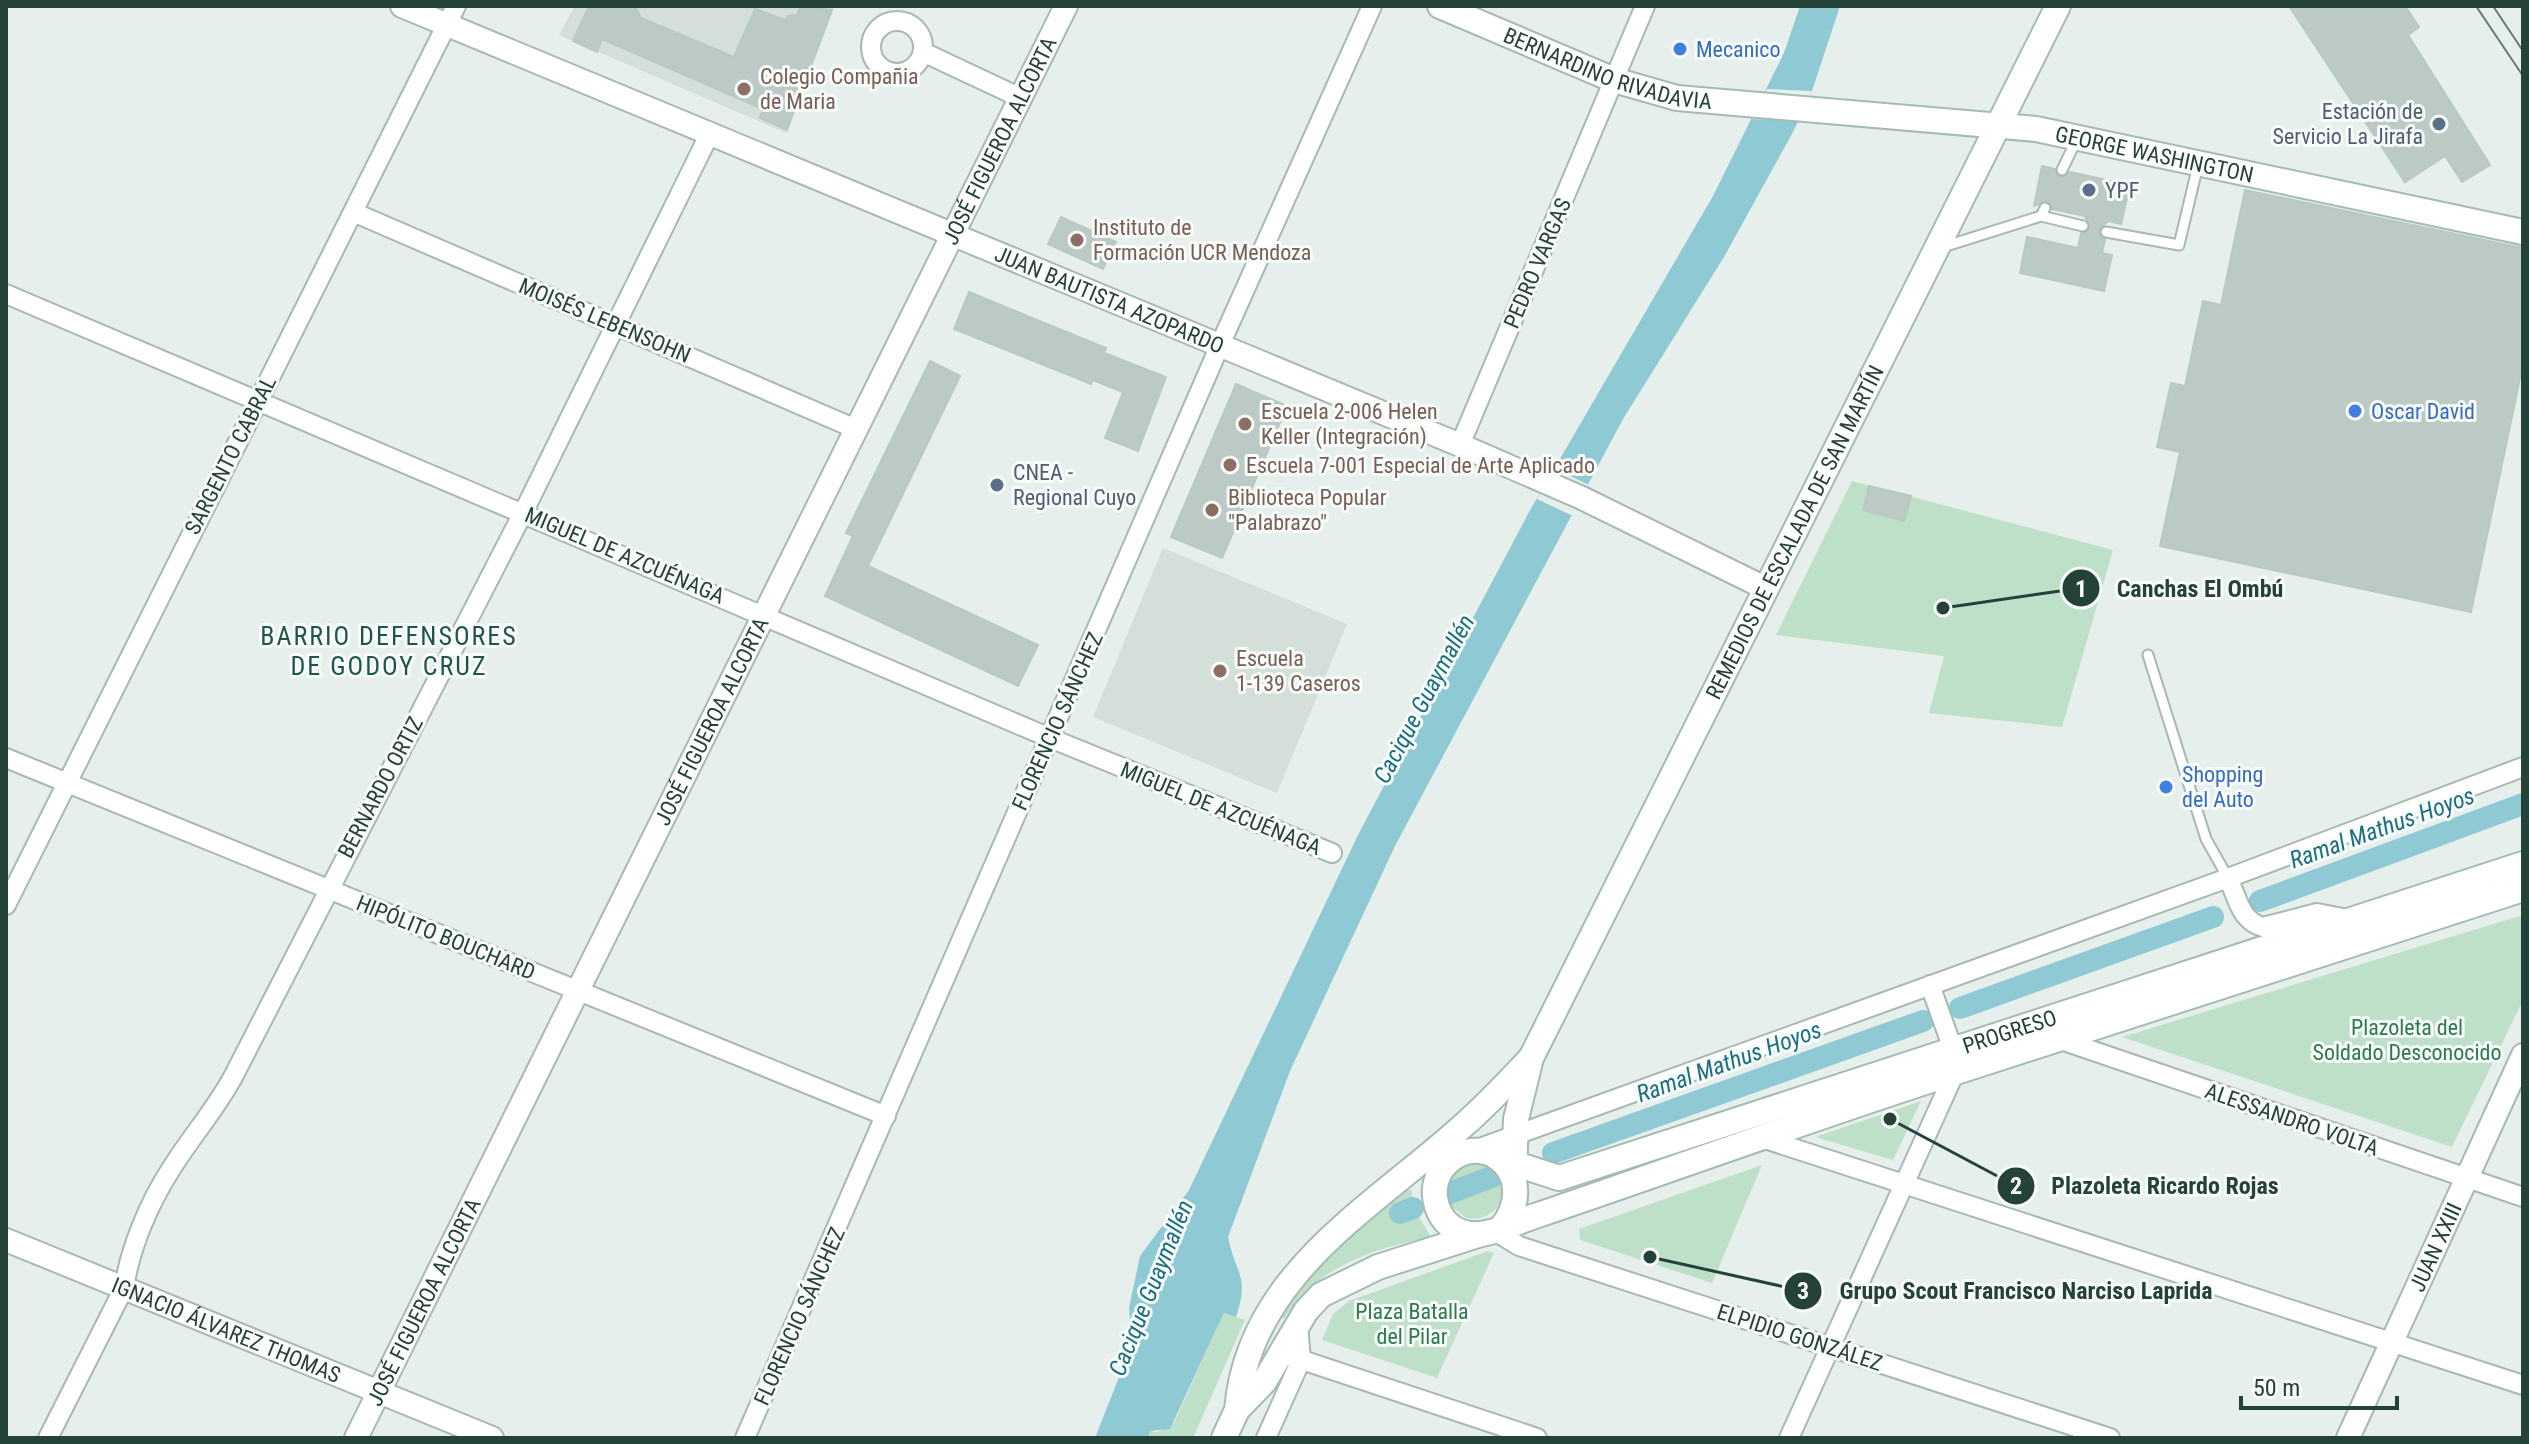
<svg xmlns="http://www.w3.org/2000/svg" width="2529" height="1444" font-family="'Roboto Condensed',sans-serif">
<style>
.built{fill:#d4dfda}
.green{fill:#bfe0c8}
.water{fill:#8ec9d4}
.pier{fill:#e6efeb}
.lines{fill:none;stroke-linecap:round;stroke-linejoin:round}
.canal{stroke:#8ec9d4;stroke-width:22}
.building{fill:#bbcac4;stroke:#b8c9c2;stroke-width:2}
.service-casing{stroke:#a8b8b2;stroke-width:13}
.minor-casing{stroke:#a8b8b2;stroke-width:22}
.tertiary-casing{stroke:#a8b8b2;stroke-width:26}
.secondary-casing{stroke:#a4bbb3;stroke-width:28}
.service{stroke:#fff;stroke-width:9}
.minor{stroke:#fff;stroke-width:18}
.tertiary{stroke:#fff;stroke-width:22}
.secondary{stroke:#fff;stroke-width:24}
.tram{stroke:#5f7d75;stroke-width:2}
.shop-dot{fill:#3f7fe0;stroke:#f7fbf9;stroke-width:3}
.education-dot{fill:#8d6e63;stroke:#f7fbf9;stroke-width:3}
.service-dot{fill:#5c6f8a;stroke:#f7fbf9;stroke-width:3}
.labels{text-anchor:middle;stroke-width:6;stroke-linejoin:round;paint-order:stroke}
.shop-label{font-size:22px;fill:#366cbe;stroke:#f7fbf9;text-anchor:start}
.street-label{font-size:22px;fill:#24423a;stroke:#f7fbf9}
.education-label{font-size:22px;fill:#785e54;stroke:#f7fbf9;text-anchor:start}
.service-label{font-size:22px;fill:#4e5e75;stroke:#f7fbf9;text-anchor:start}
.park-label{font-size:22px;fill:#2d7a4b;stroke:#f7fbf9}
.water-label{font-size:24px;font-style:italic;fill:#1c6f80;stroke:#f7fbf9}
.quarter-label{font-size:26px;letter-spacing:2px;fill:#1f5548;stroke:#f7fbf9}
.leader{fill:none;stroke:#24423a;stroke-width:3}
.callout-dot{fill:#24423a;stroke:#f7fbf9;stroke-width:3}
.mark-label{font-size:24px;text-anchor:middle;font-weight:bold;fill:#fff}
.callout-label{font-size:24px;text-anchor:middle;font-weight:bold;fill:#24423a;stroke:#f7fbf9;stroke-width:6;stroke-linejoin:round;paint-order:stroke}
</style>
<rect width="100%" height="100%" fill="#e6efeb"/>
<path class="built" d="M575,6H834L786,133L559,35Z
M1163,548L1347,624L1277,793L1093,717Z"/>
<path class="green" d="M1852,481L2113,550L2062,727L1929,713L1944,656L1776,635Z
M2523,915V1000L2452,1147L2122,1037Z
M1921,1101L1893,1160L1815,1137Z
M1470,1161L1485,1163L1494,1169L1445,1188L1450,1173Z
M1762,1165L1712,1283L1580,1240L1579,1229Z
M1501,1180C1507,1204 1491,1222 1466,1218L1448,1204L1447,1200Z
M1408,1189L1412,1191V1201L1397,1208L1403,1217L1416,1212L1431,1237C1375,1248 1315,1267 1284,1319L1280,1315L1316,1266Z
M1488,1251L1494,1253L1437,1378L1322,1340L1333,1314L1349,1301Z
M1224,1313L1245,1320L1193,1438H1148L1150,1431L1158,1432L1174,1423Z"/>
<path class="water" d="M1800,6H1840L1812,91L1793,132L1724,257L1623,419L1395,846L1290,1071L1228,1237C1236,1276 1250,1276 1236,1317L1224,1313L1170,1429L1150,1431L1148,1438H1095L1132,1344L1129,1308L1140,1256L1189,1190L1358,835L1529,512L1713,196L1784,53Z"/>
<path class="pier" d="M1767,89L1812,91L1798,121L1751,119Z
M1554,468L1589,485L1573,516L1537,499Z"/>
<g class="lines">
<path class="canal" d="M2260,901L2523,804
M1960,1008L2213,917
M1553,1153L1923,1021
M1447,1194L1494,1176
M1400,1213L1413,1208"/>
</g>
<path class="building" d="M589,6H635L641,18L734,57L755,9L786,20L788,16L797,15L801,6L832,10L787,130L760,118L763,109L602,39L597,52L573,41Z
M2289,6H2405L2419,27L2408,35L2490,165L2462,182L2445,156L2405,182Z
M2042,166L2055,169L2059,177L2070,172L2130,185L2121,224L2108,221L2099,230L2105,239L2102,253L2112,255L2104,291L2020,273L2027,237L2078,248L2081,233L2090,227L2085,216L2052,209L2048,201L2034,206Z
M2245,190L2523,248V364L2471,612L2160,546L2180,452L2157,447L2171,383L2185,386L2203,301L2221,305Z
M1061,217L1116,242L1103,269L1048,244Z
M969,292L1106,348L1104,353L1166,377L1138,451L1105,438L1123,392L1093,380L1091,384L954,329Z
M930,361L960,376L868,566L1038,645L1018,686L825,596L853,536L846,533Z
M1236,384L1287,406L1222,558L1171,537Z
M1869,486L1911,496L1904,521L1863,510Z"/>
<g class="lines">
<defs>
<path id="service" d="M2062,170L2076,141
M2041,216L2083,226
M2106,232L2179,245L2198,165
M1943,247L2041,216L2045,208
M2148,655L2206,839L2228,878"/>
<path id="minor" d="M871 47a26 26 0 1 1 52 0a26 26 0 1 1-52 0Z
M923,52L1021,98
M353,212L856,429
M6,294L1050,738L1332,853
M1460,445L1645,6
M6,758L886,1116
M2228,878C2238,898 2240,921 2263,927L2317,913L2353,920
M6,905L456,6
M2061,1040L2523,1197
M1762,1138L2523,1385
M1474,1150L2228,878L2523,767
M1493,1230L1519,1246L2110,1438
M1281,1353L1537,1438
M48,1438L124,1288C130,1248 149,1203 171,1169C191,1137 215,1110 233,1077L523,513L710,133
M745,1438L1220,345L1372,6
M1266,1438L1301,1360L1298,1324
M1789,1438L1955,1072L1949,1038L1930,985"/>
<g id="tertiary">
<path id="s1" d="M402,6L1460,445L1582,498L1765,588"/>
<path id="s2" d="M6,1240L492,1438"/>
<path id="s3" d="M356,1438L1066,6"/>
<path id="s4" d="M2348,1438L2523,1055"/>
</g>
<g id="secondary">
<path id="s5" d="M1440,6L1614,80L1677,98L2036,129L2523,232"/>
<path id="s6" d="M1498,1158L1559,1178L2523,864"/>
<path id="s7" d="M1514,1176L1516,1119L1531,1058L2058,6"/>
<path d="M1502,1227C1541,1177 1485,1127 1447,1163C1423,1186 1436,1231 1471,1234C1491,1236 1516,1222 1535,1216C1662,1173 1788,1127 1916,1085C2118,1018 2321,955 2523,889"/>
<path d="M1237,1410C1248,1274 1374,1207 1465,1124C1488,1104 1509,1081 1530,1059"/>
<path d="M1224,1438L1237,1410L1264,1382L1306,1311L1321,1295L1378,1267L1481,1234"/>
</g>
</defs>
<use href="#service" class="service-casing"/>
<use href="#minor" class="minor-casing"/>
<use href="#tertiary" class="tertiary-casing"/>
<use href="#secondary" class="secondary-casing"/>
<use href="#service" class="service"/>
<use href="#minor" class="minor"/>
<use href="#tertiary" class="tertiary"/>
<use href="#secondary" class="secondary"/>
<path class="tram" d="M2476,6L2523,76
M2493,6L2523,51"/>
</g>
<g class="shop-dot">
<circle cx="1680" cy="49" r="8"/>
<circle cx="2355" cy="411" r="8"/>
<circle cx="2166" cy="787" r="8"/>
</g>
<g class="education-dot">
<circle cx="744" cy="89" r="8"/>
<circle cx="1077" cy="240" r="8"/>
<circle cx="1245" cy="424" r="8"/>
<circle cx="1230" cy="465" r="8"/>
<circle cx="1212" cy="510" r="8"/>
<circle cx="1220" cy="671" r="8"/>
</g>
<g class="service-dot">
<circle cx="2439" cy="124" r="8"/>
<circle cx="2089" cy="190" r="8"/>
<circle cx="997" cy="485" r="8"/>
</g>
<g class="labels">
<g class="shop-label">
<text x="1696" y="57">Mecanico</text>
<text x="2371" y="419">Oscar David</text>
<text x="2182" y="782">Shopping<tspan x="2182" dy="25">del Auto</tspan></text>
</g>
<g class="street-label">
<text dy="8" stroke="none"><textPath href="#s5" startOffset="180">BERNARDINO RIVADAVIA</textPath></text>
<text dy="8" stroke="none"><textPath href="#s3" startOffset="1448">JOSÉ FIGUEROA ALCORTA</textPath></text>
<text dy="8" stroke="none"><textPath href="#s5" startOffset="736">GEORGE WASHINGTON</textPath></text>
<text transform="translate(1537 263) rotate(-67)" y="8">PEDRO VARGAS</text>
<text dy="8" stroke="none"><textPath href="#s1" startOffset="766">JUAN BAUTISTA AZOPARDO</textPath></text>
<text transform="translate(605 320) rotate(23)" y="8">MOISÉS LEBENSOHN</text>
<text transform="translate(230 455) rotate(-63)" y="8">SARGENTO CABRAL</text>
<text dy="8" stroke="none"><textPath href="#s7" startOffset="708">REMEDIOS DE ESCALADA DE SAN MARTÍN</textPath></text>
<text transform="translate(625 555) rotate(23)" y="8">MIGUEL DE AZCUÉNAGA</text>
<text dy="8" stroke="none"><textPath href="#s3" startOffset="800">JOSÉ FIGUEROA ALCORTA</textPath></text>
<text transform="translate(1057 721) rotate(-66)" y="8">FLORENCIO SÁNCHEZ</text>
<text transform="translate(380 787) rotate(-62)" y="8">BERNARDO ORTIZ</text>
<text transform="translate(1221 808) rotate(22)" y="8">MIGUEL DE AZCUÉNAGA</text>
<text transform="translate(446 937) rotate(22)" y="8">HIPÓLITO BOUCHARD</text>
<text dy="8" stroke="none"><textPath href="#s6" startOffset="538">PROGRESO</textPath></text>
<text transform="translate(2292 1119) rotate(19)" y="8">ALESSANDRO VOLTA</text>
<text dy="8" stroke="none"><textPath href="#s4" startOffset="210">JUAN XXIII</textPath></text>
<text dy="8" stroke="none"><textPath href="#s3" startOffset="152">JOSÉ FIGUEROA ALCORTA</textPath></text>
<text transform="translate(799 1316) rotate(-66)" y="8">FLORENCIO SÁNCHEZ</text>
<text dy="8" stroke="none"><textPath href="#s2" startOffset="238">IGNACIO ÁLVAREZ THOMAS</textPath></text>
<text transform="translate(1800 1337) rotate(18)" y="8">ELPIDIO GONZÁLEZ</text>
</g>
<g class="education-label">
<text x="760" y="84">Colegio Compañia<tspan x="760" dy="25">de Maria</tspan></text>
<text x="1093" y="235">Instituto de<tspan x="1093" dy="25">Formación UCR Mendoza</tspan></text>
<text x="1261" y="419">Escuela 2-006 Helen<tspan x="1261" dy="25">Keller (Integración)</tspan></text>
<text x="1246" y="473">Escuela 7-001 Especial de Arte Aplicado</text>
<text x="1228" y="505">Biblioteca Popular<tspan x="1228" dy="25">"Palabrazo"</tspan></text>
<text x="1236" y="666">Escuela<tspan x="1236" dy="25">1-139 Caseros</tspan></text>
</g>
<g class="service-label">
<text x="2423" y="119" text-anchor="end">Estación de<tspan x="2423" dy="25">Servicio La Jirafa</tspan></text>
<text x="2105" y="198">YPF</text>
<text x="1013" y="480">CNEA -<tspan x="1013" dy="25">Regional Cuyo</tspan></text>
</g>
<g class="park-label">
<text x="2407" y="1035">Plazoleta del<tspan x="2407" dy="25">Soldado Desconocido</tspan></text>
<text x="1412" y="1319">Plaza Batalla<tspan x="1412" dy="25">del Pilar</tspan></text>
</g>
<g class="water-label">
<text transform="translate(1424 699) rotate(-62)" y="8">Cacique Guaymallén</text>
<text transform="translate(2382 828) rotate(-20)" y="8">Ramal Mathus Hoyos</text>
<text transform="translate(1729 1062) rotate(-20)" y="8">Ramal Mathus Hoyos</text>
<text transform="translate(1151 1288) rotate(-68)" y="8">Cacique Guaymallén</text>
</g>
<g class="quarter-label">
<text x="389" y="645">BARRIO DEFENSORES<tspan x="389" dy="30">DE GODOY CRUZ</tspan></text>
</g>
</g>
<path class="leader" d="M1943 608L2081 588M1890 1119L2016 1186M1650 1257L1803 1291"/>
<g class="callout-dot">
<circle cx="1943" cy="608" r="8"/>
<circle cx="1890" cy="1119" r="8"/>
<circle cx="1650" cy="1257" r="8"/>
<circle cx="2081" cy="588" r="20"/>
<circle cx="2016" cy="1186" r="20"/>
<circle cx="1803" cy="1291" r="20"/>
</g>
<g class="mark-label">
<text x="2081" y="597">1</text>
<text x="2016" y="1194">2</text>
<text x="1803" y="1299">3</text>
</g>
<g class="callout-label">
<text x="2200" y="597">Canchas El Ombú</text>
<text x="2165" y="1194">Plazoleta Ricardo Rojas</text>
<text x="2026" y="1299">Grupo Scout Francisco Narciso Laprida</text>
</g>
<rect width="2529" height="1444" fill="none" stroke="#24423a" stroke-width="16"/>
<path d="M2241 1396v12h156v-12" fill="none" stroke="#24423a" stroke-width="4"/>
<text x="2253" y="1396" font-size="24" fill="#24423a" stroke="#f7fbf9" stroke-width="6" paint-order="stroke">50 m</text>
</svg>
